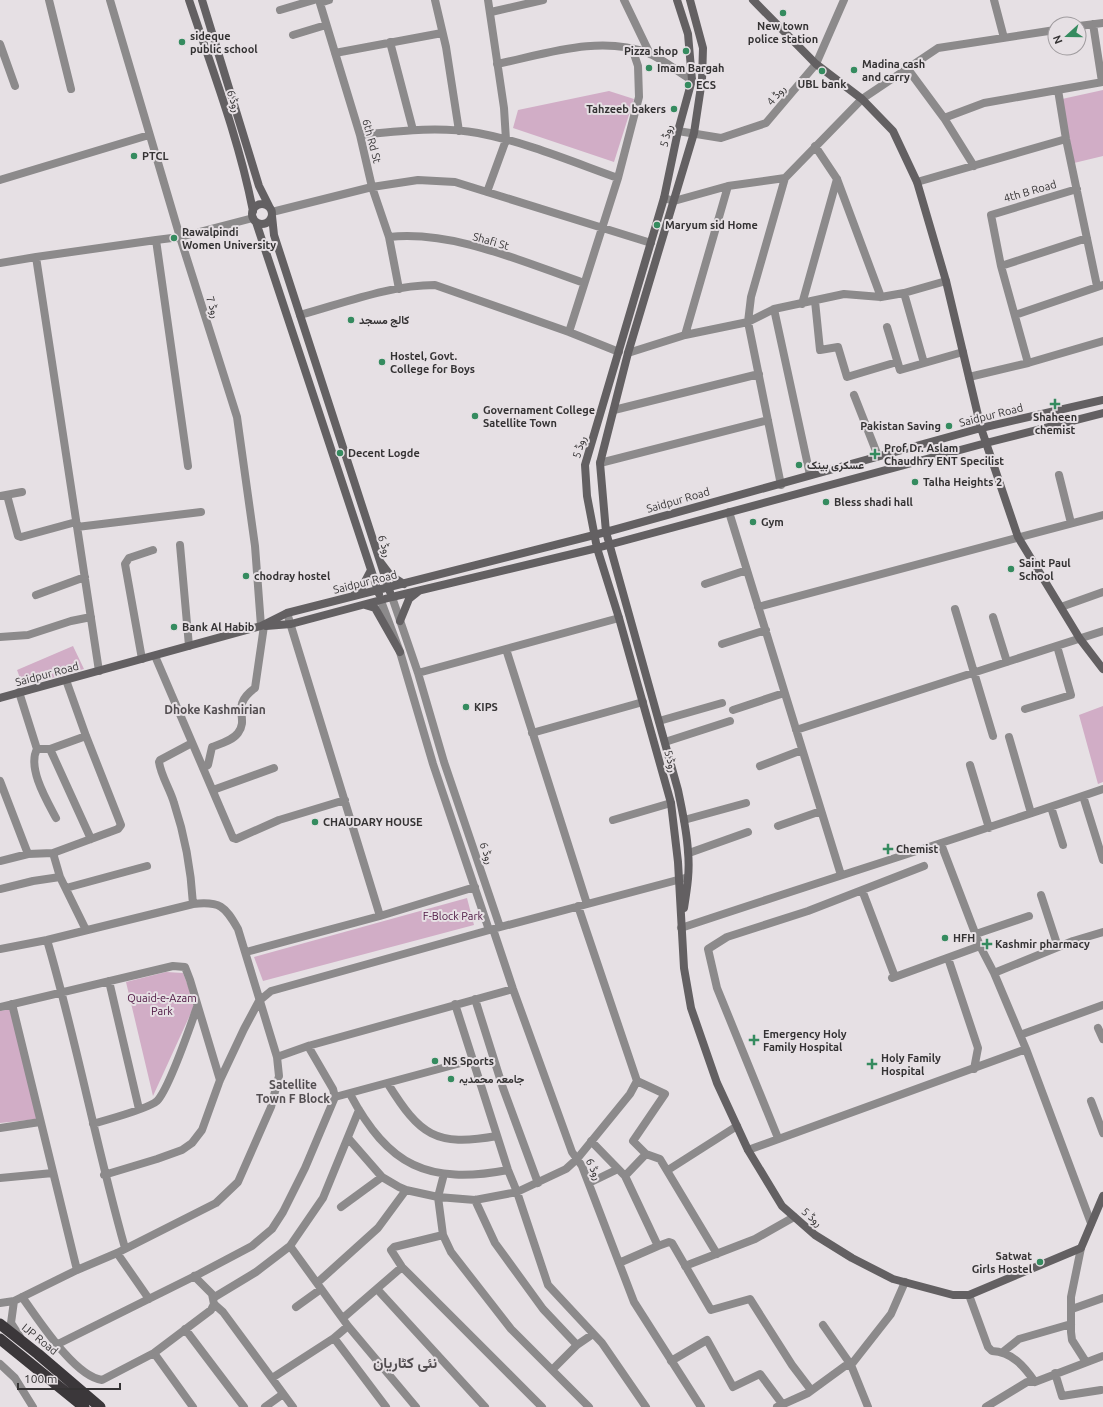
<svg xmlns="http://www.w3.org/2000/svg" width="1103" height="1407" font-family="Ubuntu,Vazirmatn,sans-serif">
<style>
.green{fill:#d1adc6}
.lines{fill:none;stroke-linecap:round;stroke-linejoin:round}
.minor{stroke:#8c8a8b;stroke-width:8}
.tertiary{stroke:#8c8a8b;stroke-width:8}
.secondary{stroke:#636062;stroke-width:8}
.trunk{stroke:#3b373a;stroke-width:11}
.poi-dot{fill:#358b5f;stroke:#e6e0e4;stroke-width:1.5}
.labels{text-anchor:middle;stroke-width:4;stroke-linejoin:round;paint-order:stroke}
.poi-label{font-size:11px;font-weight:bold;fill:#353334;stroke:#e6e0e4;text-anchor:start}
.street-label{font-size:11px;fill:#353334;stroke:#e6e0e4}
.park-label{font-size:11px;fill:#4c1440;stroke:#e6e0e4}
.neighbourhood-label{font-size:12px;font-weight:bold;fill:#534e51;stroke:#e6e0e4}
.district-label{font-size:15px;font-weight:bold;fill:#534e51;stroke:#e6e0e4}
</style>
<rect width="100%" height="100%" fill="#e6e0e4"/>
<path class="green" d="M1103,90V156L1074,163L1062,99Z
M609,91L634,99L614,162L513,128L518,110Z
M73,646L84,669L23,686L17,670Z
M1103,706V782L1098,784L1079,715Z
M467,898L474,925L263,981L254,957Z
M166,972L183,973L195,1004L153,1096L126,982Z
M10,1009L37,1119L0,1123V1011Z"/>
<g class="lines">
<path class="minor" d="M49,0L71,89
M110,0L180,237L237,417L255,546L261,626
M319,0L360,135L372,187L389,237L399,289
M435,0L446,47L459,131
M624,0L650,54
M994,0L1004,38
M320,3L329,0
M280,10L314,0
M491,12L543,0
M1093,24L1102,82
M1079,26L1103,23
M293,35L326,25
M390,42L413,130
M0,44L15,86
M335,53L442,33
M497,64C546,54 599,35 648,53C663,59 678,72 692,80
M907,68L944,118L974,166
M1058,90L1066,139L1097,286
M944,118L984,103L1103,82
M678,131L721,138L766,123L816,64L844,0
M360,135C399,131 439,126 478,133C526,142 573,162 618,178
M815,146L837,179L881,297
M0,180L149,135
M917,182L1066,139
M487,192L506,140L504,108L488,0
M664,198L674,201L728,186L785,178L862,99L938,48L1055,30
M272,212L372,187L418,180L455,182L651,243
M389,237C453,230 523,262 584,283
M36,257L156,240
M0,263L36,257L99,671
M1001,266L1087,238
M904,293L924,363
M815,301L820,350L838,347L847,377L897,362
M802,304L837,179
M774,309L810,475
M300,315C344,303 390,285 435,285L569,332L619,352
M1015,315L1103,285
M887,327L900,370L963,352
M569,332L618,178L639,97L638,66L632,48
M685,335L728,186
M628,353L685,335L748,322L774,309L844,294L881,297L904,293L946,281
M1028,363L1103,341
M969,377L1028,363L1001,266L991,215L1077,189
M854,395L878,456
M614,410L759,374
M600,463L768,420
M188,466L156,240L180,237L253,218
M1059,475L1071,523
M781,485L748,322L751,297L785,178
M7,495L18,536L21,537L76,522
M0,496L22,492
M729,512L841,875
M77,527L201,512
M180,545L189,646
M705,584L747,570
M36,595L85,577
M392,597L418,673L444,762L500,927
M381,601L400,652L433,764L489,930
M758,607L1103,515
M1061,607L1103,592
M955,609L993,736
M287,613L380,916L475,887
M993,617L1007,662
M0,637L28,635L71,621L91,617
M722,644L766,630
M506,649L587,904
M155,656L233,838L236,839L279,820L345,800
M142,659L125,564L129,558L153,550
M418,673L619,618
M19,692L37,749H50L91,839
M1025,709L1071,695L1057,646
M733,710L784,693
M659,721L722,703
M796,730L1103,631
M532,733L643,702
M1009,737L1031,813
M665,742L730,721
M192,743L160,760L159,762C161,776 170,789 174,803C185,836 191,869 193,904
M37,749C27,768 47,801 56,818
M50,749L86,736
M970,765L989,828
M760,766L802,750
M203,768L208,765L212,747C220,744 232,741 238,733C250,717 229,707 255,688L264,626
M0,781L28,854
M213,790L274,768
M1083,796L1103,860
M1051,807L1063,845
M613,820L671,803
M684,820L746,803
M778,826L821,811
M941,844L980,946L994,973L1026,1049L1091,1223
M53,853L118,829L121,825L86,736L66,680
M689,853L748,832
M0,861L28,854L53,853L60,877L86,930
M66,888L147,866
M0,889L33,881L60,877
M862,890L895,977
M1041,895L1058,947
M578,906L637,1081L665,1094L633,1141L646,1154L660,1159L717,1254
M681,928C822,881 963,837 1103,789
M493,929L513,989L572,1152L582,1166L634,1302L701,1407
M976,934L1029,916
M47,940C77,1042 96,1146 125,1248
M0,949L47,940L193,904C220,901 225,906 238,929L277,1057L279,1076L271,1107L238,1182L216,1203L117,1253L77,1270L14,1301L0,1303
M246,952L380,916
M948,958L978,1048L974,1069
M994,973L1073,941L1103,932
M892,978L980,946
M109,981L139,1109
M475,999L503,1088L538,1183
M12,1004L77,1270
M455,1004L508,1170L517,1192L548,1285L602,1343L646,1407
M0,1007L173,966L185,967L190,980L220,1080
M1098,1028L1103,1039
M1020,1035L1103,1005
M277,1057L308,1046L513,989
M388,1084C420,1135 435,1147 497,1136
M350,1094C388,1166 428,1185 508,1170
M335,1097L472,1060
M1091,1101L1103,1133
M359,1110L323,1198L290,1246L348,1326L416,1407
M93,1124C108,1119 146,1110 157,1101C169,1089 190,1027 197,1007
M0,1128L40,1122
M348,1138L382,1177L399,1187L406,1190L438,1197L475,1200L517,1192L566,1169L577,1159L630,1094L637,1081
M778,1138L717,988L708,949L727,937L808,911L924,866
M591,1141L625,1176L658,1246L669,1242L672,1243L711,1310L750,1299L792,1365L811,1390
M748,1150L1026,1049
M668,1170L737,1126
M444,1174L438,1197L443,1235L451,1252L511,1329L589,1407
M104,1175L157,1159L182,1150L192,1143L202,1130L220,1080L244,1029L259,1001L271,991L493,929L685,878
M625,1176L646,1154
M0,1178L53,1173
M589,1183L618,1169
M475,1200L495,1243L543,1309L577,1345
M341,1207L382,1177
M443,1235L394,1247L391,1250L402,1267L542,1407
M1081,1248L1071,1297V1332L1072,1340L1086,1362
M117,1253L149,1299
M619,1263L658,1246
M685,1266L755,1239L794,1217
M317,1283L378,1228L406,1190
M377,1289L485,1407
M969,1295L988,1347L992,1351C1012,1352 1024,1366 1035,1382
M22,1297C39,1320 74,1376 102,1380L154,1353L211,1310L214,1304L212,1294L194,1276
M213,1298L256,1272L290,1246
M14,1301L11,1323L20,1337
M214,1304L223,1312L293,1407
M296,1307L321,1289
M1072,1309L1103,1298
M343,1318L402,1267
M823,1325L851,1365L868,1407
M185,1329L244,1407
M334,1338L386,1407
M58,1344L199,1274L252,1246L272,1229L283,1212L305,1168L335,1097L333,1089L308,1046
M1004,1351L1019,1339L1071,1324
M154,1353L193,1407
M671,1361L707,1340L733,1387L760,1374L783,1405
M552,1370L577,1345L593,1334
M1055,1373L1062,1396L1101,1390
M272,1378L334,1338L348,1326
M265,1407L283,1394
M777,1407L808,1393L845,1366L851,1365L891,1314L905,1282
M986,1407L1027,1382H1035L1103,1356"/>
<path class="tertiary" d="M0,1364L15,1378L33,1407"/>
<path class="secondary" d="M189,0C212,69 239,139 253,211
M202,0L259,186L269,206
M677,0L688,34L692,80L678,131L664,198L585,465L587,496L597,548L619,618L671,803L678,862L684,968L691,1008L717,1083L748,1150L782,1206L815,1235L852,1258L893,1279L953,1295H969L1081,1248L1103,1196
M753,0L816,64L862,99L893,131L917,182L946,281L981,428L1018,537L1080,639L1103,669
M252 214a10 10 0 1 1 20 0a10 10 0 1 1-20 0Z
M272,216L274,235L390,592
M256,222L379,594
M381,563L390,575L404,584
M353,596L362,587L371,570
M365,605L375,608L400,652
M400,621L409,599L419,591
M266,626L291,624L392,597L597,548L986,443L1103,413
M0,698L261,626L287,613L606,532L981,428L1103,400
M684,908C687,889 690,871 688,852C687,831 682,810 678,790L606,532L600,463L628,353L694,133L702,80L703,48L690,0"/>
<path class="trunk" d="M0,1324L38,1354L100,1407
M0,1339L84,1407"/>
</g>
<g class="poi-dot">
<circle cx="783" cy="13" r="4"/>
<circle cx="182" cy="42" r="4"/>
<circle cx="686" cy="51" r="4"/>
<circle cx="649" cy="68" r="4"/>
<circle cx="854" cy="70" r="4"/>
<circle cx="822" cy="71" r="4"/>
<circle cx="688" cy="85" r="4"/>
<circle cx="674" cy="109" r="4"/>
<circle cx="134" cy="156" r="4"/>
<circle cx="657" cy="225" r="4"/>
<circle cx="174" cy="238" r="4"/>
<circle cx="351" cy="320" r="4"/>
<circle cx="382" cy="362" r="4"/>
<path d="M1053 398h4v4h4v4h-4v4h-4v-4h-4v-4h4z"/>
<circle cx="475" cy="416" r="4"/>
<circle cx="949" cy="426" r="4"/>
<circle cx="340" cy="453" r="4"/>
<path d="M873 448h4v4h4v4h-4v4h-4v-4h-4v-4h4z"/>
<circle cx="799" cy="465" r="4"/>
<circle cx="915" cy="482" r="4"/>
<circle cx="826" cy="502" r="4"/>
<circle cx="753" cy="522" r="4"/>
<circle cx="1011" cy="569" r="4"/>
<circle cx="246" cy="576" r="4"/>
<circle cx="174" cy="627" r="4"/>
<circle cx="466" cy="707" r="4"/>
<circle cx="315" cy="822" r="4"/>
<path d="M886 843h4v4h4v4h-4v4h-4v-4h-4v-4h4z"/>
<circle cx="945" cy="938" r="4"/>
<path d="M985 938h4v4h4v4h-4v4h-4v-4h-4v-4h4z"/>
<path d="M752 1034h4v4h4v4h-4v4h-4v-4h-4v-4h4z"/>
<circle cx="435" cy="1061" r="4"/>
<path d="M870 1058h4v4h4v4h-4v4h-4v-4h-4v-4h4z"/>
<circle cx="451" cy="1079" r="4"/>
<circle cx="1040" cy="1262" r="4"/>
</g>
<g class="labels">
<g class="poi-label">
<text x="783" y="30" text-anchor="middle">New town<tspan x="783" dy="13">police station</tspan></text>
<text x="190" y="40">sideque<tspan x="190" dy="13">public school</tspan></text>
<text x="678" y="55" text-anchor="end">Pizza shop</text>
<text x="862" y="68">Madina cash<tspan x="862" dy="13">and carry</tspan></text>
<text x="657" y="72">Imam Bargah</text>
<text x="822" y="88" text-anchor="middle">UBL bank</text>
<text x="696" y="89">ECS</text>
<text x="666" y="113" text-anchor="end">Tahzeeb bakers</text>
<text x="142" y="160">PTCL</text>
<text x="665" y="229">Maryum sid Home</text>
<text x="182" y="236">Rawalpindi<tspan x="182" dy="13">Women University</tspan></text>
<text x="359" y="324">کالج مسجد</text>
<text x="390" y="360">Hostel, Govt.<tspan x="390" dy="13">College for Boys</tspan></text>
<text x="483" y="414">Governament College<tspan x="483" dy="13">Satellite Town</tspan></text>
<text x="1055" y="421" text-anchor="middle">Shaheen<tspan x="1055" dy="13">chemist</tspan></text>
<text x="941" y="430" text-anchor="end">Pakistan Saving</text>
<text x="884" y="452">Prof Dr. Aslam<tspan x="884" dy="13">Chaudhry ENT Specilist</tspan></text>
<text x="348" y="457">Decent Logde</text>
<text x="807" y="469">عسکری بینک</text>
<text x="923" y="486">Talha Heights 2</text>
<text x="834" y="506">Bless shadi hall</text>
<text x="761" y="526">Gym</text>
<text x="1019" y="567">Saint Paul<tspan x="1019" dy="13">School</tspan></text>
<text x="254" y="580">chodray hostel</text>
<text x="182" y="631">Bank Al Habib</text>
<text x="474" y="711">KIPS</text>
<text x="323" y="826">CHAUDARY HOUSE</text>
<text x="896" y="853">Chemist</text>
<text x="953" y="942">HFH</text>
<text x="995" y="948">Kashmir pharmacy</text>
<text x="763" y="1038">Emergency Holy<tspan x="763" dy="13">Family Hospital</tspan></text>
<text x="881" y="1062">Holy Family<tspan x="881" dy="13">Hospital</tspan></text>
<text x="443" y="1065">NS Sports</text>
<text x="459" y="1083">جامعہ محمدیہ</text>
<text x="1032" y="1260" text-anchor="end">Satwat<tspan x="1032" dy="13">Girls Hostel</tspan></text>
</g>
<g class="street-label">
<text transform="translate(776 95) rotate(-50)" y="4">روڈ 4</text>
<text transform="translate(234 101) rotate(72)" y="4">روڈ 6</text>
<text transform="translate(666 136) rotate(-77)" y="4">روڈ 5</text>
<text transform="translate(372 141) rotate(75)" y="4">6th Rd St</text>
<text transform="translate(1030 191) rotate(-16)" y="4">4th B Road</text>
<text transform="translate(491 241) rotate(16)" y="4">Shafi St</text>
<text transform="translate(213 307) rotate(73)" y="4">روڈ 7</text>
<text transform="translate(991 415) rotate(-14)" y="4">Saidpur Road</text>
<text transform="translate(579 447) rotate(-74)" y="4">روڈ 5</text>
<text transform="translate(678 500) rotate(-16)" y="4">Saidpur Road</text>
<text transform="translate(385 546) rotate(72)" y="4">روڈ 6</text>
<text transform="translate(365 582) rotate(-14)" y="4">Saidpur Road</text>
<text transform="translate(47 674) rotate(-15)" y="4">Saidpur Road</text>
<text transform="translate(671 761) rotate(75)" y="4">روڈ 5</text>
<text transform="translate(487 853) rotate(71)" y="4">روڈ 6</text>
<text transform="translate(594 1169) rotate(65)" y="4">روڈ 6</text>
<text transform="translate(812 1217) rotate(40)" y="4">روڈ 5</text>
<text transform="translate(40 1339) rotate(39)" y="4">IJP Road</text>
</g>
<g class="park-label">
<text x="453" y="920">F-Block Park</text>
<text x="162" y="1002">Quaid-e-Azam<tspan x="162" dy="13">Park</tspan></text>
</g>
<g class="neighbourhood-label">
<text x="215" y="714">Dhoke Kashmirian</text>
<text x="293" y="1089">Satellite<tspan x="293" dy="14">Town F Block</tspan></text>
</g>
<g class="district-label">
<text x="405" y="1368">نئی کٹاریان</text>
</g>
</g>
<g transform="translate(1067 36) rotate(249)"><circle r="19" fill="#e6e0e4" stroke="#9f9b9e"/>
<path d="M0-3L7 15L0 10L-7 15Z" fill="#358b5f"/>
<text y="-6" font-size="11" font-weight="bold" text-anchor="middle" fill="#353334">N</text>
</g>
<path d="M18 1383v6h102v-6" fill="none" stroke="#353334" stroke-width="2"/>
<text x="24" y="1383" font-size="12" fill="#353334" stroke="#e6e0e4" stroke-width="3" paint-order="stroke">100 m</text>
</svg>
